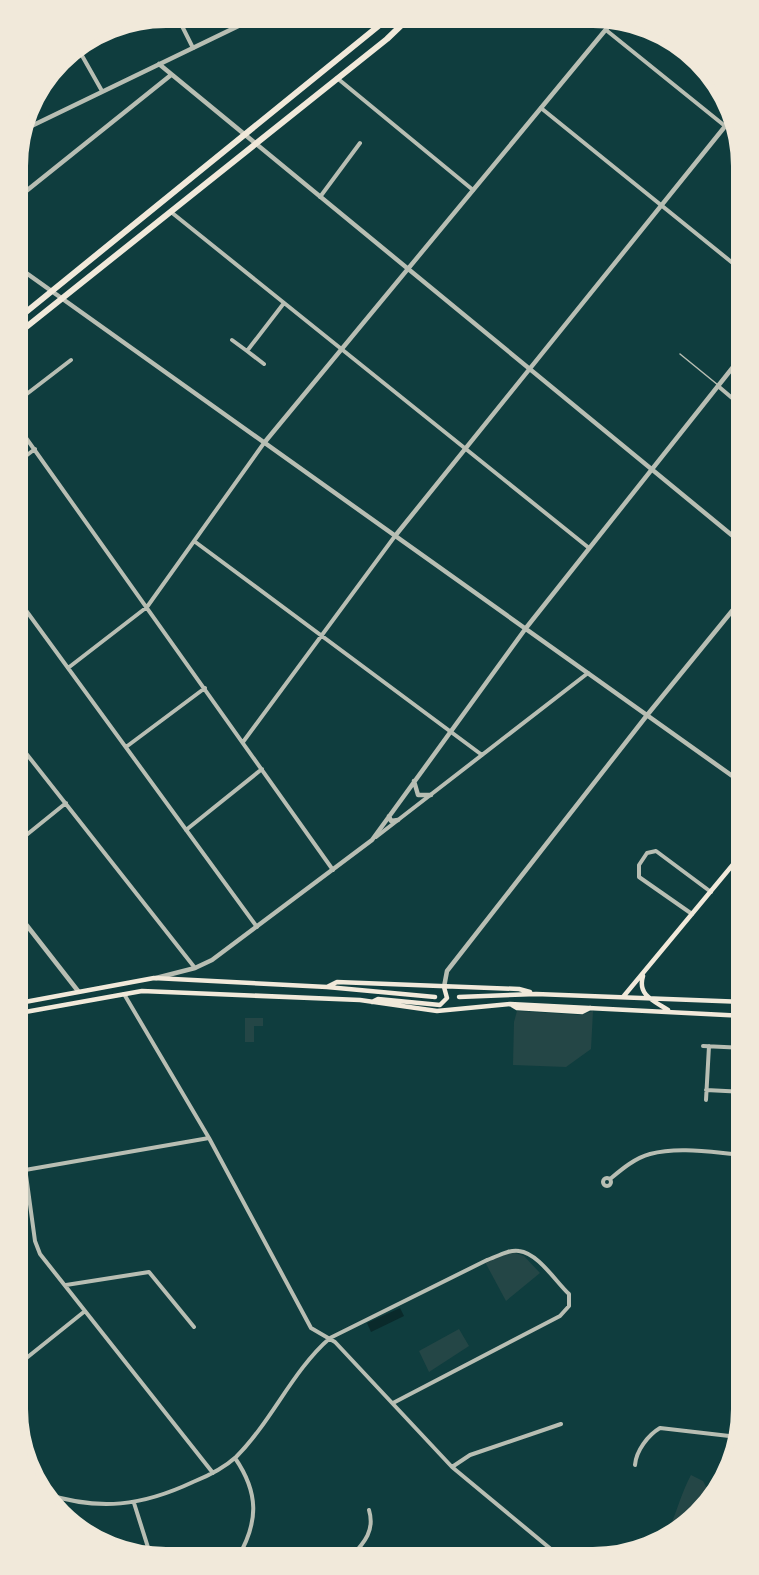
<svg xmlns="http://www.w3.org/2000/svg" width="759" height="1575" font-family="'Zilla Slab',serif">
<style>
.green{fill:#244646}
.water{fill:#0a2a2b}
.lines{fill:none;stroke-linecap:round;stroke-linejoin:round}
.service{stroke:#b8beb3;stroke-width:1.5}
.minor{stroke:#b8beb3;stroke-width:4}
.tertiary{stroke:#b8beb3;stroke-width:4.5}
.secondary{stroke:#f1e9da;stroke-width:4.5}
.trunk{stroke:#f1e9da;stroke-width:6}
.rim{fill:none;stroke:#f1e9da;stroke-width:8}
</style>
<rect width="100%" height="100%" fill="#0f3d3e"/>
<path class="green" d="M517,1011L581,1015L593,1011L591,1049L566,1067L513,1065L514,1022Z
M245,1018H263V1026H254V1042H245Z
M512,1252L524,1256L540,1273L506,1301L485,1262Z
M459,1329L469,1346L429,1372L419,1351Z
M691,1475L703,1481L714,1502L665,1537C676,1517 680,1495 691,1475Z"/>
<path class="water" d="M400,1308L404,1316L371,1332L367,1323Z"/>
<g class="lines">
<path class="service" d="M680,354L718,385"/>
<path class="minor" d="M176,14L193,48
M606,30L725,126
M76,45L102,91
M337,78L473,190
M541,108L745,273
M23,121L26,128
M320,197L360,143
M171,212L589,548
M232,340L247,351
M264,364L247,351L284,303
M718,386L745,409
M15,403L71,360
M14,421L333,870
M14,465L35,449
M194,541L482,755
M14,594L257,927
M68,668L147,607L264,443
M14,738L195,968
M243,742L395,536
M126,747L205,688
M186,830L262,769
M376,837L588,673
M14,845L66,803
M692,914L639,877V865L647,853L656,851L711,892
M124,994L209,1138L311,1328L335,1342L452,1467L558,1555
M703,1046L745,1048
M738,1047L741,1015
M14,1087L35,1241L40,1254L213,1473
M706,1090L745,1092
M706,1100L709,1046
M14,1135L20,1133
M25,1170L209,1138
M603 1182a4 4 0 1 1 8 0a4 4 0 1 1-8 0Z
M610,1179C622,1169 635,1158 650,1154C680,1146 715,1153 745,1155
M66,1285L149,1272L194,1327
M14,1368L85,1311
M235,1458C259,1493 259,1522 237,1559
M635,1465C636,1451 648,1435 660,1428L738,1437
M452,1467L470,1455L561,1424
M46,1494C100,1511 142,1506 193,1482C208,1476 224,1468 236,1457C272,1421 292,1371 330,1338L487,1260C496,1257 509,1249 519,1251C538,1253 556,1282 569,1294V1306L560,1316L393,1403
M134,1503L152,1560
M359,1549L365,1557
M420,1556L427,1551
M351,1557C365,1542 375,1530 369,1510"/>
<path class="tertiary" d="M159,64L745,546
M19,132L263,14
M15,200L171,75
M15,265L745,785
M264,443L617,16
M395,536L735,114
M414,781L418,795H431
M389,816L391,821L398,820
M14,909L78,991
M156,978L195,968L212,960L372,840L526,628L745,352
M444,987L447,971L648,714L745,595"/>
<path class="secondary" d="M643,976C637,995 654,1001 668,1010
M327,987L337,982L519,989L530,992
M459,997L536,994L745,1002
M623,997L745,850
M372,1002L378,999L440,1005L447,998L444,987
M14,1004L154,978L327,987L435,997
M512,1005L517,1008L582,1012L590,1008
M14,1014L142,991L360,1000L437,1011L510,1004L745,1016"/>
<path class="trunk" d="M409,23L419,15
M15,321L392,15
M15,336L387,39L412,15"/>
</g>
<path d="M0 0H759V1575H0ZM166 24H593A142 142 0 0 1 735 166V1409A142 142 0 0 1 593 1551H166A142 142 0 0 1 24 1409V166A142 142 0 0 1 166 24Z" fill="#f1e9da" fill-rule="evenodd"/>
<path class="rim" d="M166 24H593A142 142 0 0 1 735 166V1409A142 142 0 0 1 593 1551H166A142 142 0 0 1 24 1409V166A142 142 0 0 1 166 24Z"/>
</svg>
